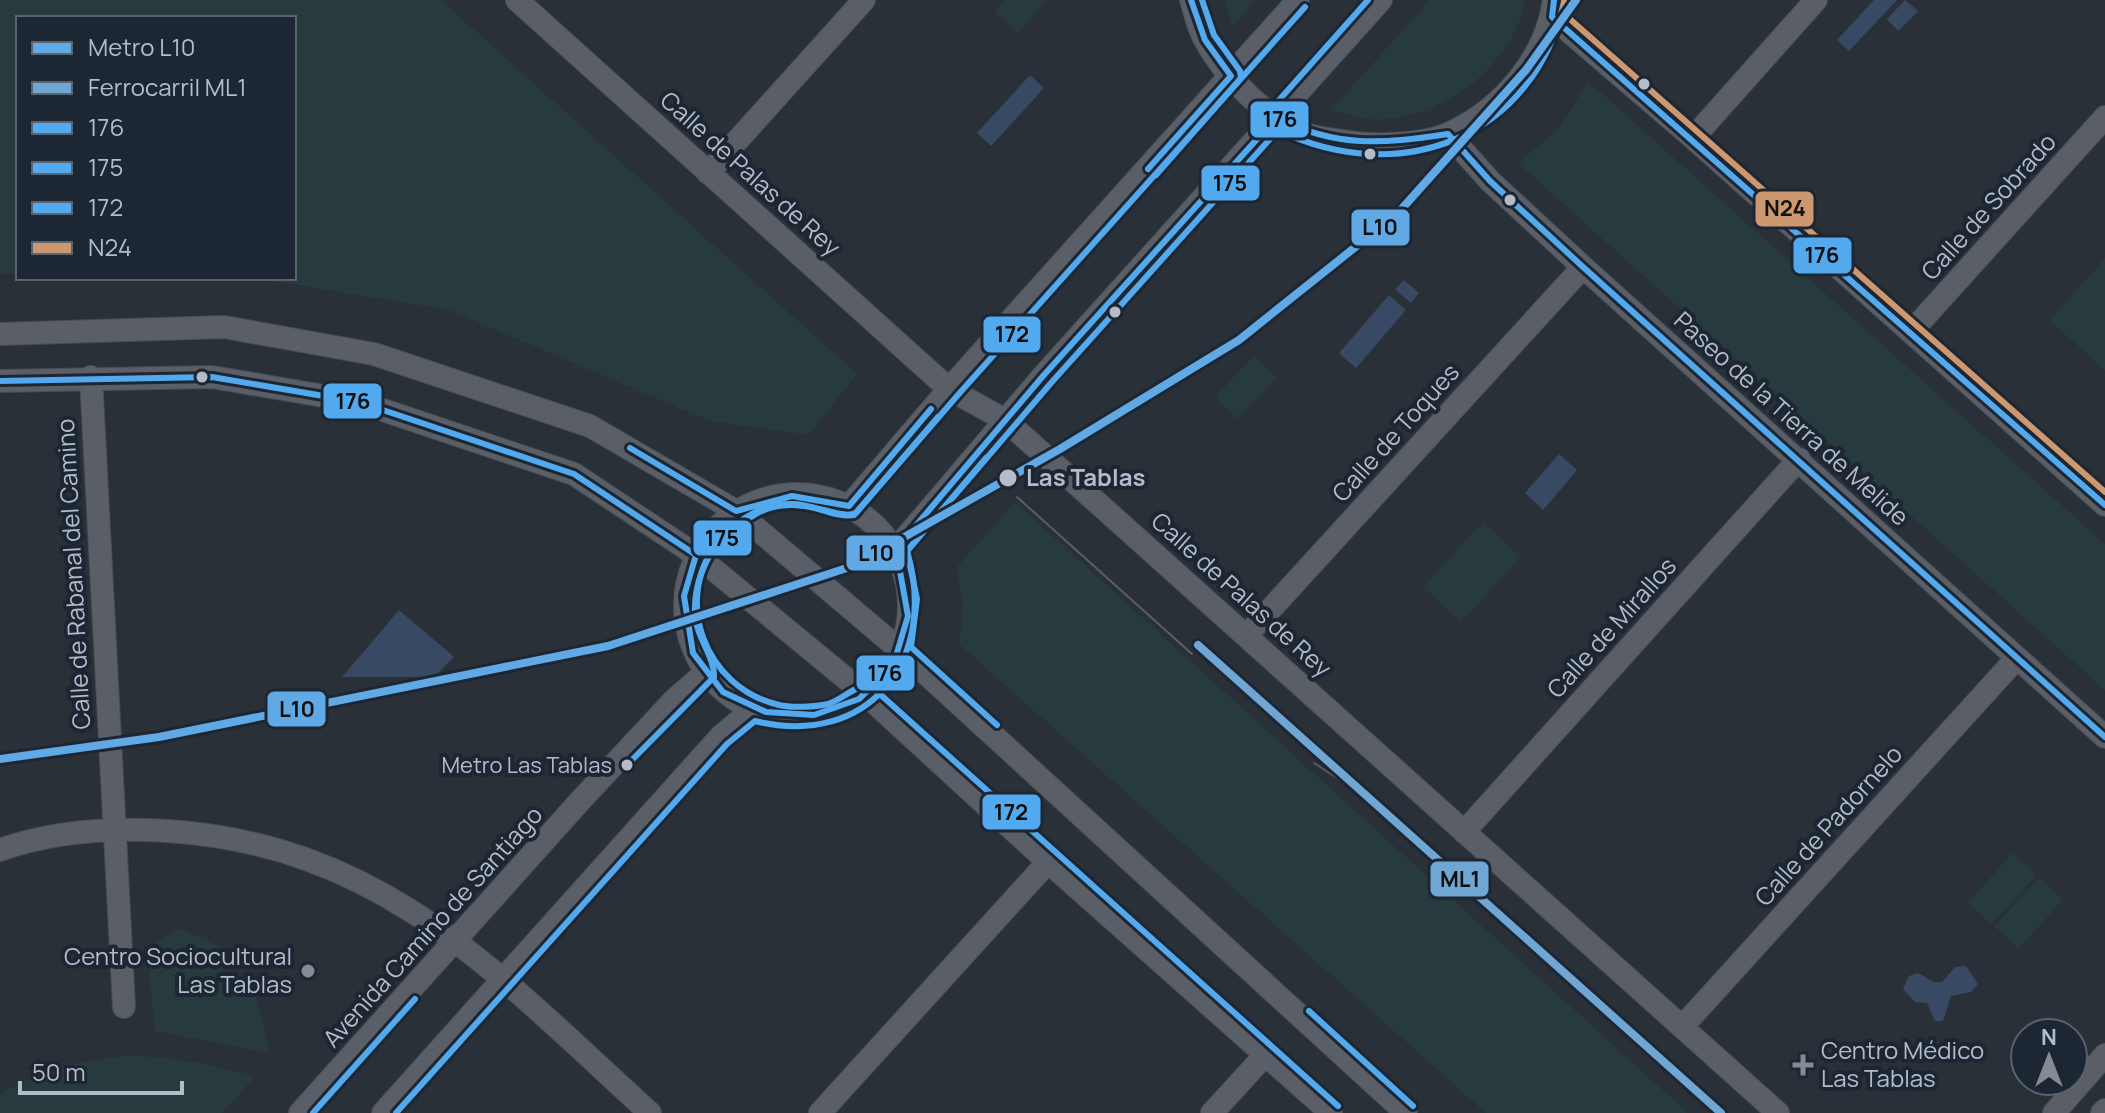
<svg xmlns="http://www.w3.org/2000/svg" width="2105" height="1113" font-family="Manrope,sans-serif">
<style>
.green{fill:#273a3e}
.water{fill:#384963}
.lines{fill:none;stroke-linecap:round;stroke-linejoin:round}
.minor-casing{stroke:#484c53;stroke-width:24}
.minor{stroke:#5a5e66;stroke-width:22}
.tram{stroke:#595d64;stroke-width:2}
.bus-1-casing{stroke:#1d2633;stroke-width:12}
.bus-2-casing{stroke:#1d2633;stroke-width:12}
.bus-3-casing{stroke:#1d2633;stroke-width:12}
.bus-4-casing{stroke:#1d2633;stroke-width:12}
.bus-1{stroke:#53a9ee;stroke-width:6}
.bus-2{stroke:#53a9ee;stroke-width:6}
.bus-3{stroke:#53a9ee;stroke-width:6}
.bus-4{stroke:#cd976f;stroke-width:6}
.rail-1-casing{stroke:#1d2633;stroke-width:14}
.rail-1{stroke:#70a6d3;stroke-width:8}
.metro-1-casing{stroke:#1d2633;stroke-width:14}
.metro-1{stroke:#60a9e5;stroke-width:8}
.bus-dot{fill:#b4bcc9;stroke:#1d2633;stroke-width:3}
.poi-dot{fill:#848b96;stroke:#1d2633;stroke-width:3}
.labels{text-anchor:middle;stroke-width:8;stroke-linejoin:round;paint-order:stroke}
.bus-label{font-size:22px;fill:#b4bcc9;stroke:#1d2633;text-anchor:end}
.street-label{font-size:24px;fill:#b4bcc9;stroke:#1d2633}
.stop-label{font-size:24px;font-weight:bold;fill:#b4bcc9;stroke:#1d2633;text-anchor:start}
.poi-label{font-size:24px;fill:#b4bcc9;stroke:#1d2633;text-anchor:end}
.line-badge{stroke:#1d2633;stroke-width:3}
.pale-badge-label{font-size:22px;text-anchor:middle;font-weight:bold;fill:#111}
</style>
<rect width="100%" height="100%" fill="#2a3038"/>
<path class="green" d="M0,0H441L857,374L809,435L710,421L449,310L255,278H294V18H18V273L0,274Z
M1005,0H1048L1017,33L994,11Z
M1225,0H1256L1232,27Z
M1430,0H1525C1514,67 1436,125 1368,119C1356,118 1343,113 1331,110Z
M1588,81L2105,544V690L1518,163L1559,128Z
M2105,258V371L2050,320Z
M1254,356L1277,377L1238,419L1215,397Z
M1015,502L1688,1113H1486L959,644L963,605L957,567Z
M1483,522L1521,557L1461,622L1423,587Z
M2013,853L2037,875L1991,924L1968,902Z
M2040,878L2063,900L2018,949L1994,926Z
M179,928L224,948L222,977L253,984L270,1053L155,1031L147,949Z
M127,1056C173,1057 211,1063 254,1078L222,1113H0V1094C40,1071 82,1060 127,1056Z"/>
<path class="water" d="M1874,0H1897L1849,51L1837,40Z
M1905,0L1918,11L1898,31L1887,19Z
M1030,75L1044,88L991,146L977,133Z
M1404,280L1419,293L1411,303L1395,289Z
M1389,295L1406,310L1356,368L1339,353Z
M1559,454L1577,470L1543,510L1525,493Z
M399,610L454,657L434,677H342Z
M1966,966L1978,984L1971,992L1951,996L1943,1021H1935L1927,1003L1915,1002L1903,989L1909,976L1918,973L1934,982H1942L1955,967Z"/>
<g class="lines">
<defs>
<path id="minor" d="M517,0L949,389L1005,420L1043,454L1778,1113
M1191,0C1195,13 1198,28 1205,40C1225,77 1266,118 1306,134C1317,138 1330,139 1342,141C1371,146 1422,146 1450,133C1502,109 1546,58 1554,0
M1552,17L1693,138L2105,505
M1448,134L1490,181L1583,267L2105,737
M1693,138L1816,0
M708,173L864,0
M1911,332L2105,117
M0,334L224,327L374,354L590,426L736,511L900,650L1406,1113
M91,377L124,1007
M0,381L212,377L359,402L574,474L696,555L866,695L1048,862L1331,1113
M685 606a112 112 0 1 1 224 0a112 112 0 1 1-224 0Z
M849,506L949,389L1298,0
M896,549L1043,376L1381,0
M1248,634L1583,267
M1464,832L1799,459
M0,850C56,830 122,827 181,832C391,851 503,980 650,1113
M1682,1027L2015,660
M300,1113L580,801L675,699L705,673
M383,1113L720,737L752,710
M820,1113L1048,862
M1212,1113L1266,1054
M2054,1113L2105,1055
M2102,1113L2105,1110"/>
</defs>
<use href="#minor" class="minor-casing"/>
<use href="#minor" class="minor"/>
<path class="tram" d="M1017,497L1192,654
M1314,763L1375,803"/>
<defs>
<path id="bus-1" d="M1554,0L1552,17L2105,505
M1148,169L1231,76L1205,40L1191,0
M0,381L212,377L359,402L574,474L696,555L684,596L693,653L723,692L766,712L814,715L859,699L893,666L908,616L896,549L1043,376L1276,118C1338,148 1381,144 1448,134L1490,181L1583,267L2105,737
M630,448L736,511L792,496L849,506L931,409"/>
<path id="bus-2" d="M1156,175L1241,78L1240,71L1214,35L1202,0
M627,765L714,677C715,657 695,636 695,612C693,559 737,503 793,504C813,504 835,518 854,515L938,417
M313,1113L415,999
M396,1113L727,744L755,721C869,749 939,659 907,551L1051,383L1278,130C1400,189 1534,138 1564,2"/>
<path id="bus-3" d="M1305,7L957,396L856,513C838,522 798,490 756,514C745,521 729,528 721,538C670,598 705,688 779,705C792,708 815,707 828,704C843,700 857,682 872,687L1338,1106
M1264,117L1368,0
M986,458L907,551L917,599L911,647L997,725
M1309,1011L1413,1106"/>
<path id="bus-4" d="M1564,1L1563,13L2105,492"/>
</defs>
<use href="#bus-1" class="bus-1-casing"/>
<use href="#bus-2" class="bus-2-casing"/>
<use href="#bus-3" class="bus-3-casing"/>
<use href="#bus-4" class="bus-4-casing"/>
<use href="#bus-1" class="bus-1"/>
<use href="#bus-2" class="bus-2"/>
<use href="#bus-3" class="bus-3"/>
<use href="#bus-4" class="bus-4"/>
<defs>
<path id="rail-1" d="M1198,645L1721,1113"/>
</defs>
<use href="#rail-1" class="rail-1-casing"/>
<use href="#rail-1" class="rail-1"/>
<defs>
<path id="metro-1" d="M0,759L159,737L608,646L853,566L1060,449L1239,340L1398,213L1526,70L1576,0"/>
</defs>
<use href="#metro-1" class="metro-1-casing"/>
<use href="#metro-1" class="metro-1"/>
</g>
<g class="bus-dot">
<circle cx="1644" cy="84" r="7"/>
<circle cx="1370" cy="154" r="7"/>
<circle cx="1510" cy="200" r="7"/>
<circle cx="1115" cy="312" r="7"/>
<circle cx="202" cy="377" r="7"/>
<circle cx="1008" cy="478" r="10"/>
<circle cx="627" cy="765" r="7"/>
</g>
<g class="poi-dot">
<circle cx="308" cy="971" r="8"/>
<path d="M1799 1053h8v8h8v8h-8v8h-8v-8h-8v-8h8z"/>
</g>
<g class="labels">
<g class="bus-label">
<text x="612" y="773">Metro Las Tablas</text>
</g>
<g class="street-label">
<text transform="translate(750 174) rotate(42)" y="8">Calle de Palas de Rey</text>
<text transform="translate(1989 207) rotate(-48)" y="8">Calle de Sobrado</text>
<text transform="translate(1791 419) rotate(42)" y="8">Paseo de la Tierra de Melide</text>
<text transform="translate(1396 433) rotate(-48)" y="8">Calle de Toques</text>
<text transform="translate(74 574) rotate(-93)" y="8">Calle de Rabanal del Camino</text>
<text transform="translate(1241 595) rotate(42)" y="8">Calle de Palas de Rey</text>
<text transform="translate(1612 628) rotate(-48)" y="8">Calle de Mirallos</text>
<text transform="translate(1829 826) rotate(-48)" y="8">Calle de Padornelo</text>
<text transform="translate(433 927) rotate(-48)" y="8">Avenida Camino de Santiago</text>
</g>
<g class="stop-label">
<text x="1026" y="486">Las Tablas</text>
</g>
<g class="poi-label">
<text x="292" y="965">Centro Sociocultural<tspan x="292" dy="28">Las Tablas</tspan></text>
<text x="1821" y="1059" text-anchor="start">Centro Médico<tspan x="1821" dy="28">Las Tablas</tspan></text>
</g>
</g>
<g class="line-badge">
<rect x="1249" y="100" width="61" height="39" rx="8" fill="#53a9ee"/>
<rect x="1200" y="164" width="61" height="38" rx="8" fill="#53a9ee"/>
<rect x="1754" y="190" width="61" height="38" rx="8" fill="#cd976f"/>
<rect x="1350" y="208" width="61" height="39" rx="8" fill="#60a9e5"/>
<rect x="1792" y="236" width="61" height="39" rx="8" fill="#53a9ee"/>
<rect x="982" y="315" width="60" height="39" rx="8" fill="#53a9ee"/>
<rect x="322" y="382" width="61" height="38" rx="8" fill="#53a9ee"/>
<rect x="692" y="519" width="61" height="38" rx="8" fill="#53a9ee"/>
<rect x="845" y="534" width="61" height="38" rx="8" fill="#60a9e5"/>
<rect x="855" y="654" width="61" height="38" rx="8" fill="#53a9ee"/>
<rect x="266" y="690" width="61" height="38" rx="8" fill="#60a9e5"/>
<rect x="981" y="793" width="61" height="38" rx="8" fill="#53a9ee"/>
<rect x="1429" y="860" width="61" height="38" rx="8" fill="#70a6d3"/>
</g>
<g class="pale-badge-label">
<text x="1280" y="127">176</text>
<text x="1230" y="191">175</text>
<text x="1785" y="216">N24</text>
<text x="1380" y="235">L10</text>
<text x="1822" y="263">176</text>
<text x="1012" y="342">172</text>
<text x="353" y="409">176</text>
<text x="722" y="546">175</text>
<text x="876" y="561">L10</text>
<text x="885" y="681">176</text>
<text x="297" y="717">L10</text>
<text x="1011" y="820">172</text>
<text x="1460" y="887">ML1</text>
</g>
<rect x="16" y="16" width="280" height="264" fill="#1d2633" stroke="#59626f" stroke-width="2"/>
<rect x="32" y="42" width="40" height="12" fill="#60a9e5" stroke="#59626f" stroke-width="2"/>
<text x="88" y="56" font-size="24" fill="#b4bcc9">Metro L10</text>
<rect x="32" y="82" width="40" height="12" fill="#70a6d3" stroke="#59626f" stroke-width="2"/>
<text x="88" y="96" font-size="24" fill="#b4bcc9">Ferrocarril ML1</text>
<rect x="32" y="122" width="40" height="12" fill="#53a9ee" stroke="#59626f" stroke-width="2"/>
<text x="88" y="136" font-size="24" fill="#b4bcc9">176</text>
<rect x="32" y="162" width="40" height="12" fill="#53a9ee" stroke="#59626f" stroke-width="2"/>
<text x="88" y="176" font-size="24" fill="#b4bcc9">175</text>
<rect x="32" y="202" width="40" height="12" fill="#53a9ee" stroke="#59626f" stroke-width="2"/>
<text x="88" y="216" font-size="24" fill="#b4bcc9">172</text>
<rect x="32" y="242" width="40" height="12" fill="#cd976f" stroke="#59626f" stroke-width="2"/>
<text x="88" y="256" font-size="24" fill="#b4bcc9">N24</text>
<g transform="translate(2049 1057)"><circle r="38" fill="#1d2633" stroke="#59626f" stroke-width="2"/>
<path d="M0-6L14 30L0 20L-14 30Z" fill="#848b96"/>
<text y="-12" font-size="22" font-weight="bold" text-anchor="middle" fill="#b4bcc9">N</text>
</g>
<path d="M20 1081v12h162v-12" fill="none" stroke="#b4bcc9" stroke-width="4"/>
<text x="32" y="1081" font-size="24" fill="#b4bcc9" stroke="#1d2633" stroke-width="6" paint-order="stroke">50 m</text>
</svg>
